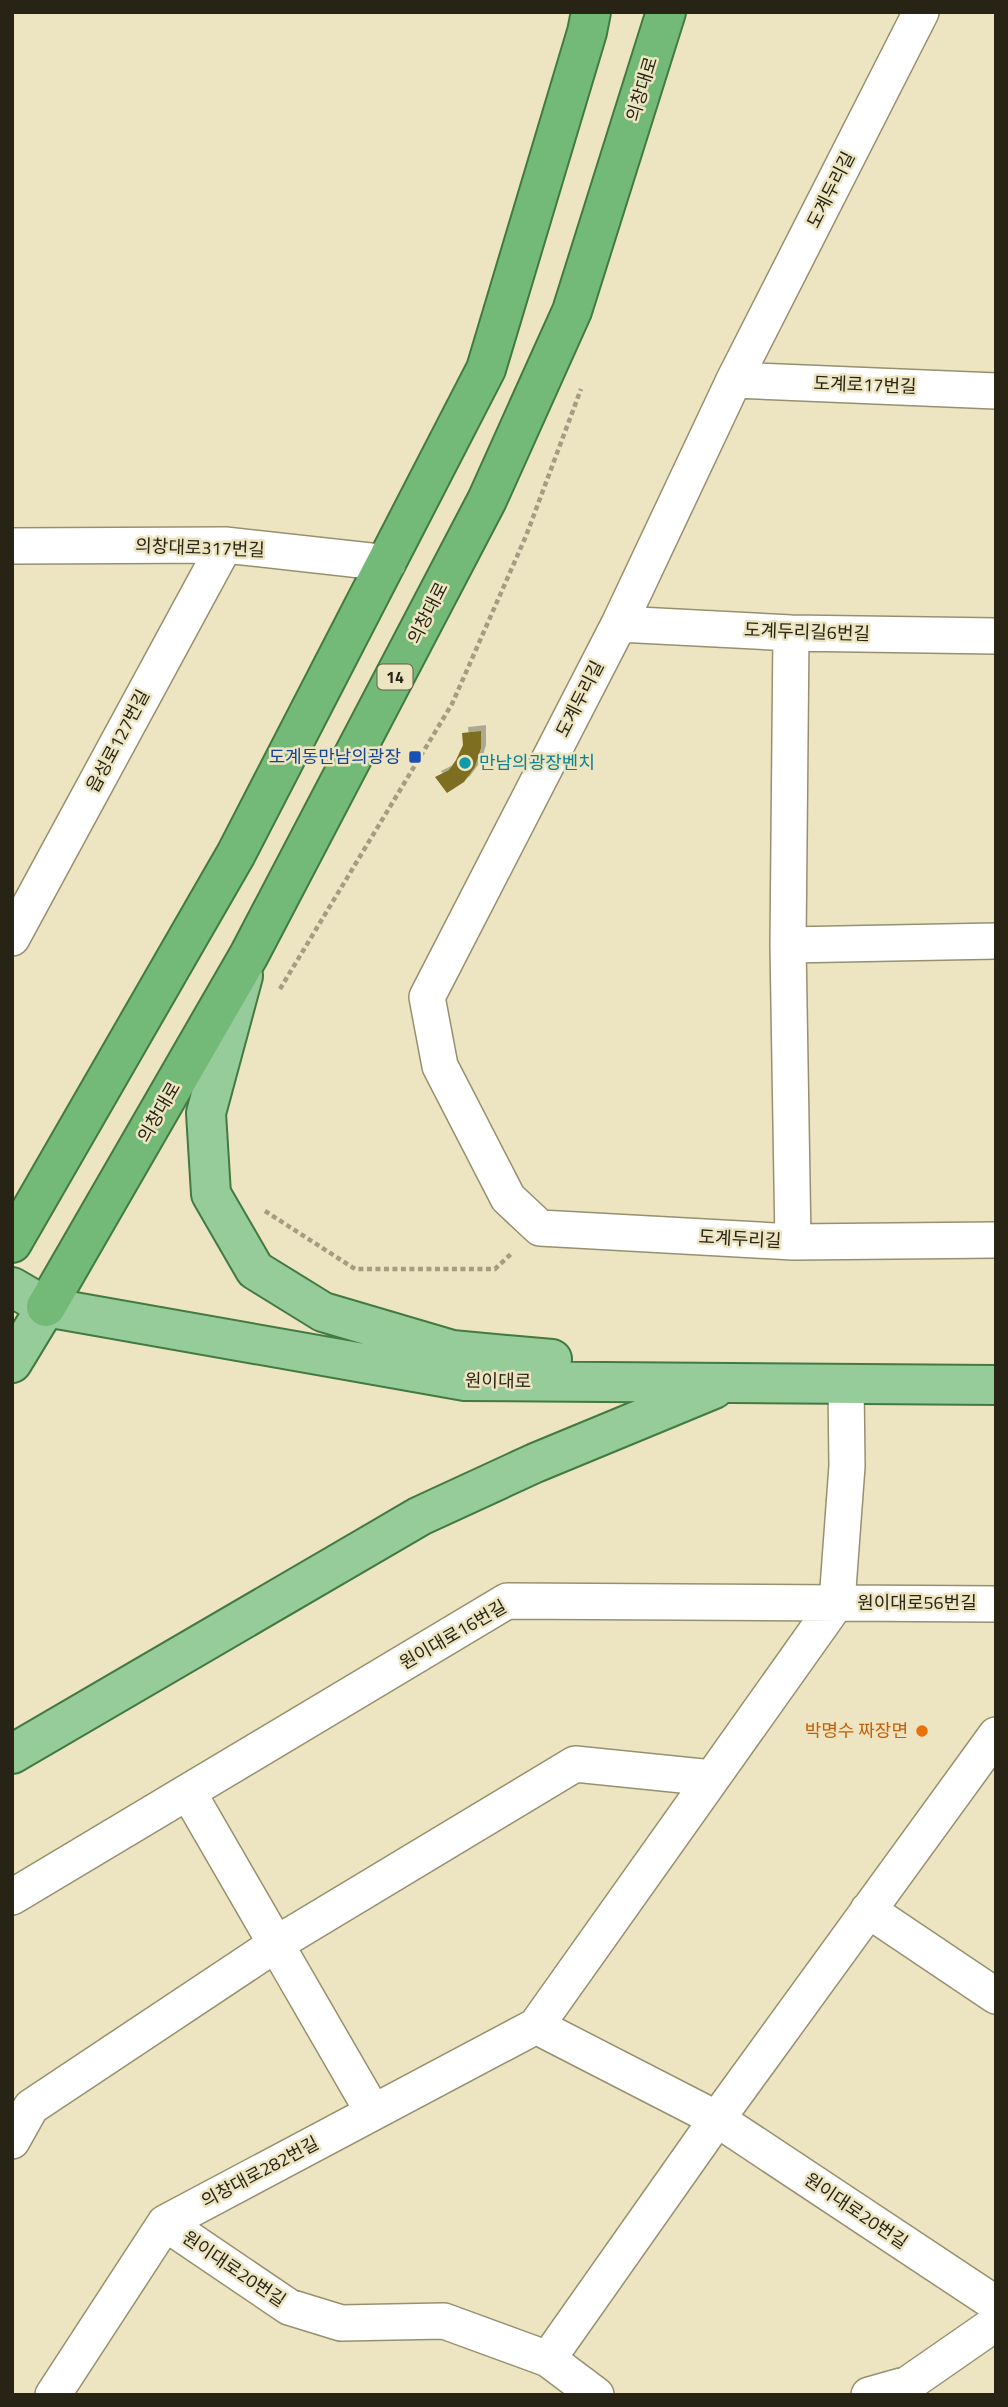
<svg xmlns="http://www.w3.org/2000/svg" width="1008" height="2407" font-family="'Titillium Web','Noto Sans KR',sans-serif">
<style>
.building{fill:#7e6e22;filter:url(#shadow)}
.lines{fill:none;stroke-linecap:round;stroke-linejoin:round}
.minor-casing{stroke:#97906f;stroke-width:38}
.primary-casing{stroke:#427a40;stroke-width:42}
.trunk-casing{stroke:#427a40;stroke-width:42}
.path{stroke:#a39d81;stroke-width:4.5;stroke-dasharray:5 3.5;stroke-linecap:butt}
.minor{stroke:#fff;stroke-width:35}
.primary{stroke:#96cb9a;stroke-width:38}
.trunk{stroke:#73ba78;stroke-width:38}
.transit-dot{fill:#1a4fb4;stroke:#ede5c1;stroke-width:2.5}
.culture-dot{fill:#0f9aa8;stroke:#ede5c1;stroke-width:2.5}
.food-dot{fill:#e8710a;stroke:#ede5c1;stroke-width:2.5}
.labels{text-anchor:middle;stroke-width:5;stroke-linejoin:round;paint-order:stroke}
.shield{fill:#ede5c1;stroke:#625e49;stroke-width:2}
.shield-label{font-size:16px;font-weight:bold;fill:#272416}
.street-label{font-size:18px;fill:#272416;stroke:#ede5c1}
.transit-label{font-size:18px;fill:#164399;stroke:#ede5c1;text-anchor:end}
.culture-label{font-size:18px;fill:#0d838f;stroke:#ede5c1;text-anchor:start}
.food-label{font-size:18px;fill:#c56008;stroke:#ede5c1;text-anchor:end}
</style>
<defs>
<filter id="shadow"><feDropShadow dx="6" dy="-6" stdDeviation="0" flood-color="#0004"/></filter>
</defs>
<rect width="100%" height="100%" fill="#ede5c1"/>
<path class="building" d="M481,731V748L475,767L464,782L447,793L435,777L449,770L456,760L463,745L462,733Z"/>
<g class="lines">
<defs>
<path id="minor" d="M921,12L734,380L619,624L427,997L440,1066L508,1198L540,1228L793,1242L996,1240
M734,380L996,391
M12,546L225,545L388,563
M619,624L791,633L996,636
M791,633L788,945L793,1242
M12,938L225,545
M788,945L996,941
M188,1792L373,2112
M12,1897L507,1601L996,1604
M868,1910L996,1996
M536,2026L717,2119L996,2304
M12,2141L31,2107L276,1944L575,1764L712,1778
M165,2223L289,2307L341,2323L444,2321L548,2359L596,2395
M548,2359L717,2119L996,1735
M53,2395L165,2223L536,2026L837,1602L847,1466L846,1384
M869,2395L908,2384L996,2323"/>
<path id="primary" d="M243,976L206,1113L211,1194L255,1270L323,1312L452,1350L552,1359
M12,1287L46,1307L465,1381L996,1385
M12,1363L46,1307
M12,1754L420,1516L535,1463L714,1389"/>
<path id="trunk" d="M12,1243L236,854L486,369L587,32L591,12
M46,1307L249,955L487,500L572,311L666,12"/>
</defs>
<use href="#minor" class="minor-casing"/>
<use href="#primary" class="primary-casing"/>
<use href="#trunk" class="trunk-casing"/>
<path class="path" d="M280,989L452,704L526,536L581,389
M265,1211L355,1269H495L513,1252"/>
<use href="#minor" class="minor"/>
<use href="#primary" class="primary"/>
<use href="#trunk" class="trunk"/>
</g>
<rect class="transit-dot" x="408" y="750" width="14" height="14" rx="3.5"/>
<circle class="culture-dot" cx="465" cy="763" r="7"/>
<circle class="food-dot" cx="922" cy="1731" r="7"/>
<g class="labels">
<rect class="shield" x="377.5" y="664.5" width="35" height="25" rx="5"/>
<g class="shield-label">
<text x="395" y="683">14</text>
</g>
<g class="street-label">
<text transform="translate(642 89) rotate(-73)" y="6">의창대로</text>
<text transform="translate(831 190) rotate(-63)" y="6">도계두리길</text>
<text transform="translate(865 385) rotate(2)" y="6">도계로17번길</text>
<text transform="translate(200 548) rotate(2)" y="6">의창대로317번길</text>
<text transform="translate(428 613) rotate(-63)" y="6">의창대로</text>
<text transform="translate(807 632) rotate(2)" y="6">도계두리길6번길</text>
<text transform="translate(580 699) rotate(-63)" y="6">도계두리길</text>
<text transform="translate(118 741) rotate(-62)" y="6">읍성로127번길</text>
<text transform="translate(159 1112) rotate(-60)" y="6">의창대로</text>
<text transform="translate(740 1239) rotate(3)" y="6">도계두리길</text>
<text transform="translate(498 1381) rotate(1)" y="6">원이대로</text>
<text x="917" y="1609">원이대로56번길</text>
<text transform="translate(453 1635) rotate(-30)" y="6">원이대로16번길</text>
<text transform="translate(260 2172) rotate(-28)" y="6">의창대로282번길</text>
<text transform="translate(856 2211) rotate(34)" y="6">원이대로20번길</text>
<text transform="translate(234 2269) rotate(34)" y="6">원이대로20번길</text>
</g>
<g class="transit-label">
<text x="401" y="763">도계동만남의광장</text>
</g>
<g class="culture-label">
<text x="479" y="769">만남의광장벤치</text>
</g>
<g class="food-label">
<text x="908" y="1737">박명수 짜장면</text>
</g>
</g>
<rect width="1008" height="2407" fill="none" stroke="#272416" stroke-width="28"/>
</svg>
